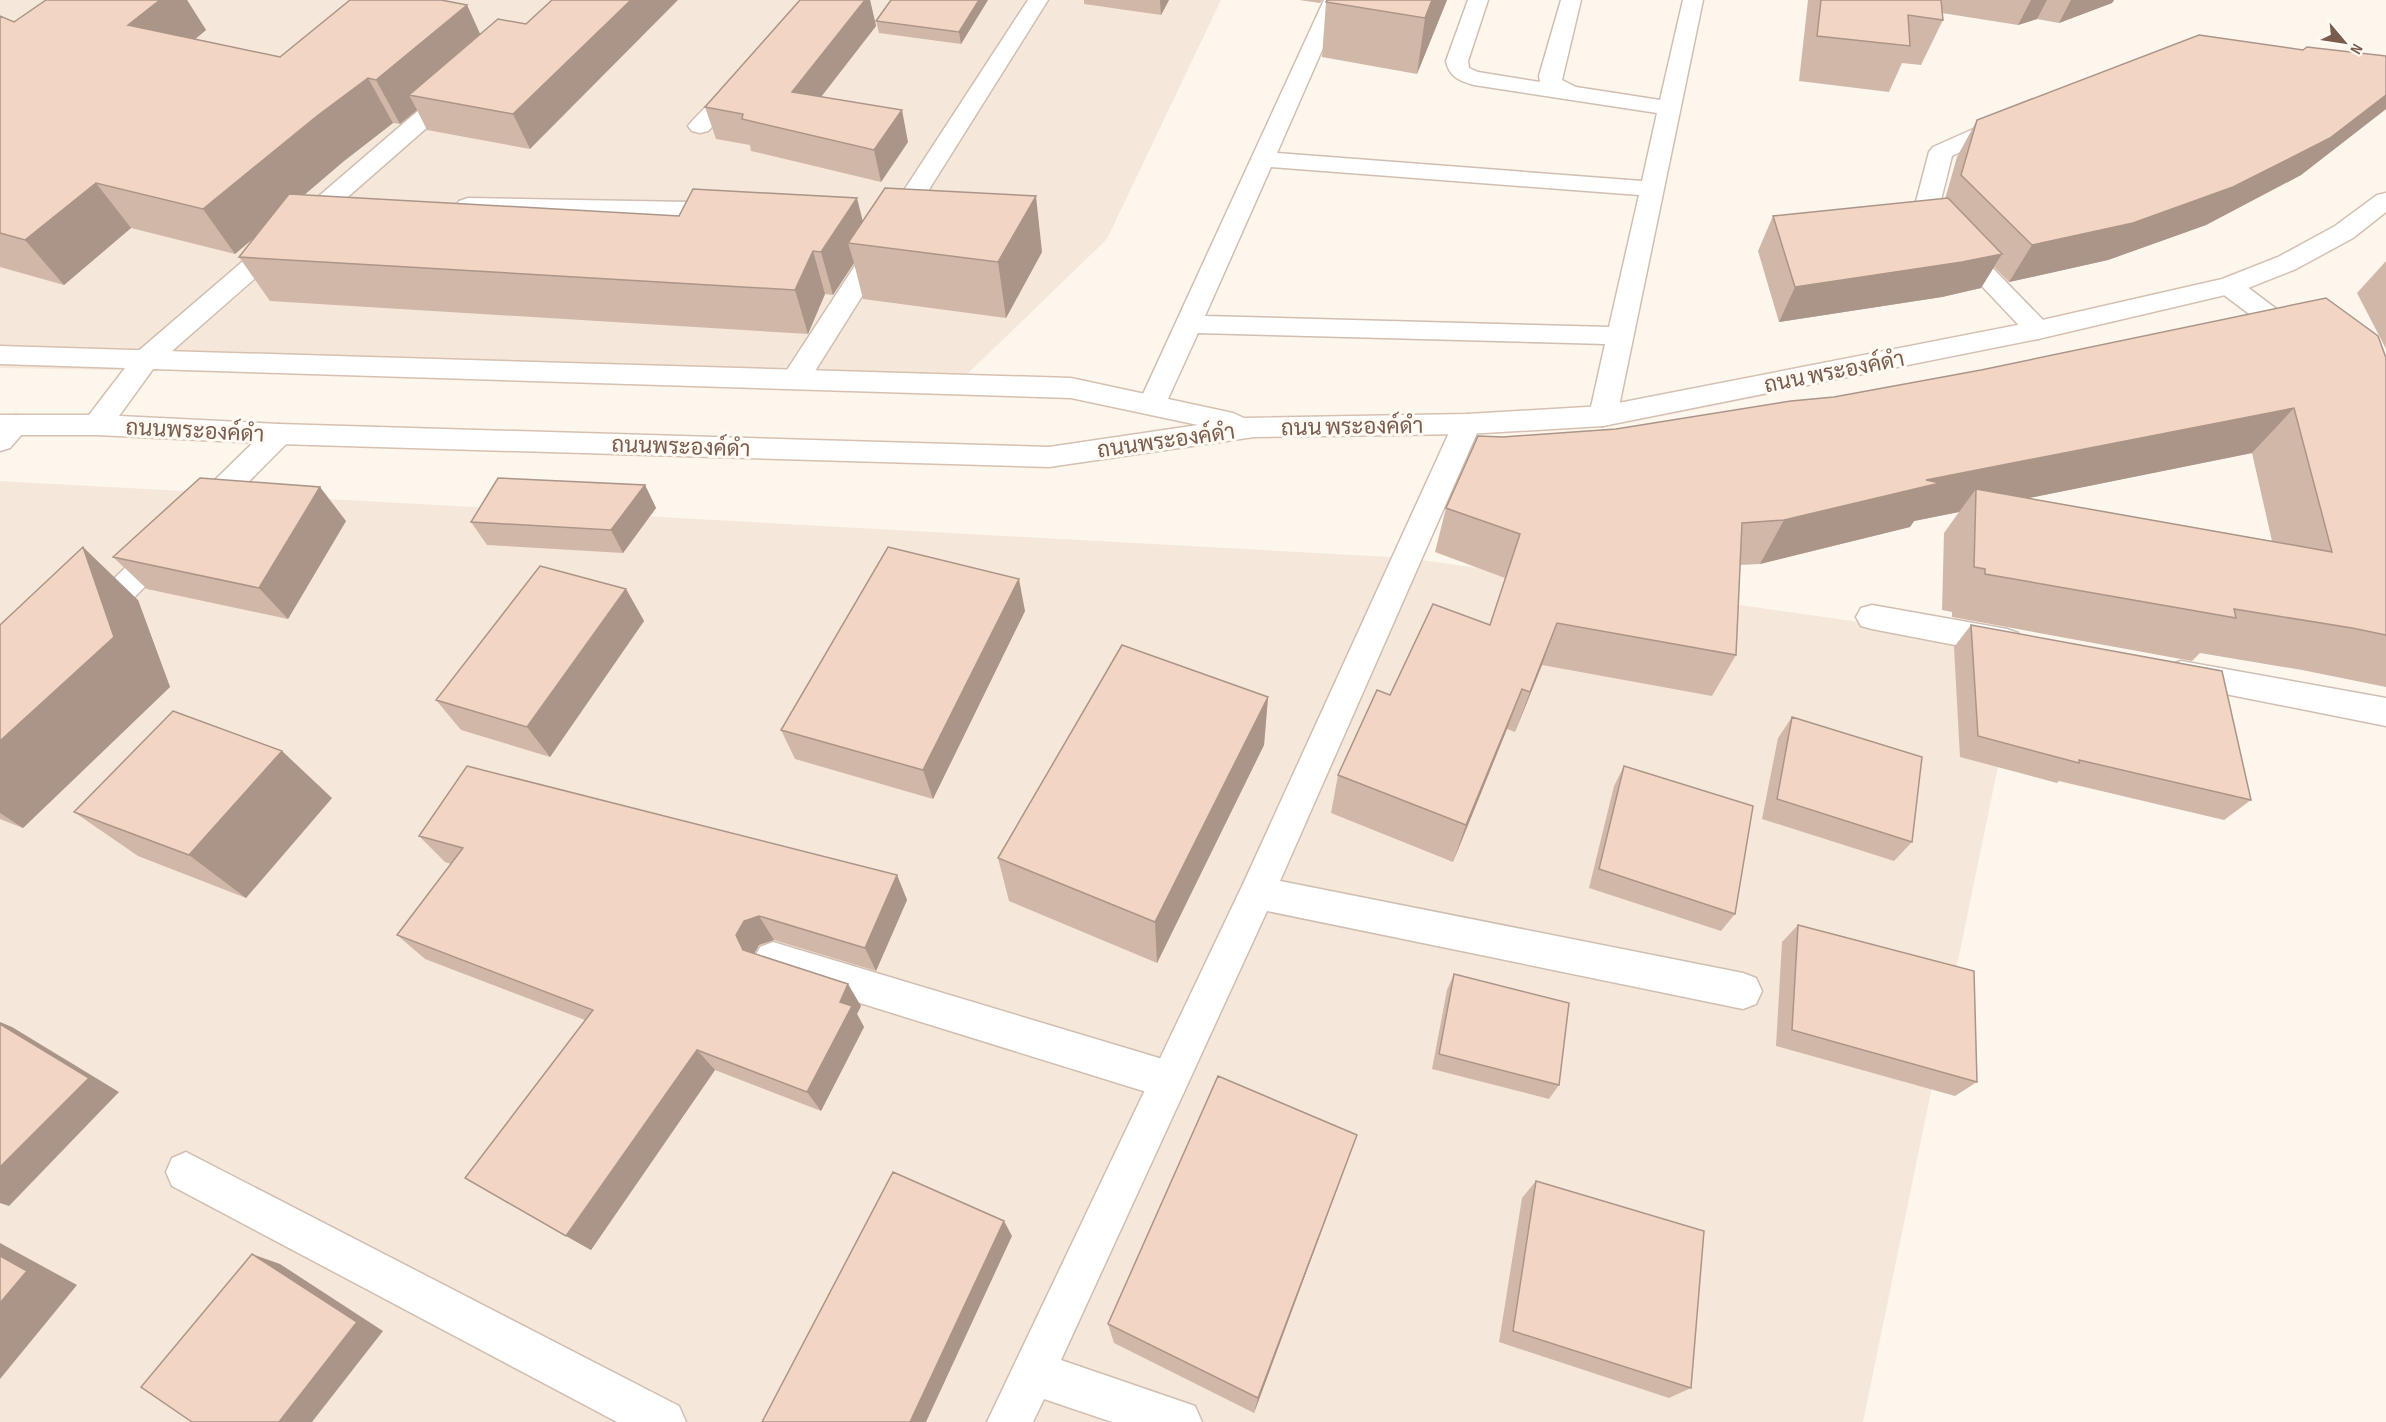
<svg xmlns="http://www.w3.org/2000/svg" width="2386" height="1422" font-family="'Sofia Sans Condensed',Sarabun,sans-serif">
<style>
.residential{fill:#f5e8da}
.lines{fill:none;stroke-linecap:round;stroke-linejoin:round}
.lane-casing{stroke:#d1beb0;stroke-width:3}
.street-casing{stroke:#d1beb0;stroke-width:3}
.secondary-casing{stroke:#d6c0b0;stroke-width:3}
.lane{fill:#fff;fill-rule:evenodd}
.street{fill:#fff;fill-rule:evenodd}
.secondary{fill:#fff;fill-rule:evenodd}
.wall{fill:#d1b7a8;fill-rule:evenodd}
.shaded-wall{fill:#aa9588}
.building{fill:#f3d5c3;stroke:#aa9588;stroke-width:1.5}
.labels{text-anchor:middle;stroke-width:6;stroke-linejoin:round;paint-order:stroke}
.street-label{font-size:22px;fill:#7a5c4d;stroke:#fffaf3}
</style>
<rect width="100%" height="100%" fill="#fdf6ec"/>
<path class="residential" d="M0,0H1221L1107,239L956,385L0,368Z
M0,481L1407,558L2023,645L1863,1422H0Z"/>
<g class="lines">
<defs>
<path id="lane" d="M1324,0H1344L1277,153L1642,181L1657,113L1474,85C1460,81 1449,77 1446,61L1468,0H1488L1468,61L1469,68L1478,72L1540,82L1539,76L1561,0H1581L1562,80L1576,87L1660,100L1683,0H1703L1617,416L1613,423L1603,426L1593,423L1589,416L1605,344L1198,333L1162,412L1152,415L1142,412L1138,405ZM1271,167L1639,195L1609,327L1205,316Z
M739,79L747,81L750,86L747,91L708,131L700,133L692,131L688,126L692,121L731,81Z
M468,198L689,202L698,205L701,210L698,215L689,218L468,214L459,211L456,206L459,201Z
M16,415L26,418L30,425L10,448L0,451V424L6,418Z
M773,942L1169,1061L1183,1066L1189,1080L1183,1094L1169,1099L773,976L760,971L754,959L760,947Z"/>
<path id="street" d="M1028,0H1048L805,387L795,389L785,387L781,380L785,373Z
M455,84L463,86L466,91L463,96L156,365L146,368L136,365L132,359L136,353L447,86Z
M2007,114L2015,116L2019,121L2015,126L1952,156L1938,212L2047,324L2051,330L2047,336L2038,339L2029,336L1913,213L1929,152L1933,147Z
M2229,278L2238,280L2307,332L2311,338L2307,344L2298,347L2289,344L2220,292L2216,286L2220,280Z
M1467,414L1477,417L1481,424L1280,881L1743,973L1756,978L1762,991L1756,1004L1743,1009L1267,911L1061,1360L1195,1406L1202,1422H1112L1044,1399L1033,1422H987L1244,882L1453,424L1457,417Z
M279,424L289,427L293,434L289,441L104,628L93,631L82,628L77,619L82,610L269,427Z
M1872,605L2007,629L2018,633L2023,642L2018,651L2007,655L1872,629L1861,626L1856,617L1861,608Z
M2181,661L2386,698V726L2170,683L2165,674L2170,665Z
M186,1152L679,1406L686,1422H617L172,1186L166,1172L172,1158Z"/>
<path id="secondary" d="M2386,193V212L2353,238L2296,269L2238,292L2038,339L1603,426L1467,434L1254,437L1049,467L279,444L97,435H0V415H89L125,368L0,364V346L1071,378L1233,413L1244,418L1467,414L1603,406L2038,321L2222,279L2278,257L2335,226L2377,195ZM153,369L1071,398L1198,425L1049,447L279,424L119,416Z"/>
</defs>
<use href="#lane" class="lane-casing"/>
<use href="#street" class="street-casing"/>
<use href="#secondary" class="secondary-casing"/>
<use href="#lane" class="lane"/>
<use href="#street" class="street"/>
<use href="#secondary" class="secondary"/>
</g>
<path class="wall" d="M46,0H187L206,30L195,39L280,57L467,5L530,149L427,130L417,110L400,124L393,123L344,161L304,195L679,216L863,222L1042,252L1006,318L863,299L854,263L833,295L825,294L808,334L270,301L239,257L256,236L235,254L131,228L64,285L0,267V16L14,22Z
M800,0H870L876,26L821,97L908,142L881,182L751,151L750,145L716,139L705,107Z
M891,0H988L961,44L879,33L876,21Z
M1084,0H1169L1161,15L1084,4Z
M1299,0H1322L1320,3Z
M1447,0L1417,74L1322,57L1326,2Z
M1808,0H2114L2112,3L2059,23L2037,19L2018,25L1942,13L1943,20L1921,65L1902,63L1889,92L1799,81Z
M2303,50L2386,56V109L2301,175L2206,225L2108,260L2009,282L1994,267L1981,288L1942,297L1779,322L1758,251L1773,216L1945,199L1957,157L1977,120Z
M2386,261V349L2357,293Z
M2386,358V687L2302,670L2200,653L2192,661L1952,617V612L1942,610L1944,533L1959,512L1914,521L1910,527L1760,564L1740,565L1736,655L1712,696L1542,665L1515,732L1507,729L1453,862L1331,813L1338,775L1390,695L1490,625L1505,578L1435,552L1446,508L1503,437L1616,429ZM2252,453L2272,541L2028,498Z
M645,485L656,508L623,553L487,545L471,522Z
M346,521L288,619L147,589L113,557Z
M626,589L644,621L550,757L461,730L436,700Z
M138,600L170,687L23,828L0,819V625Z
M1025,611L933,799L795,759L781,730Z
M1971,625L2251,800L2224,820L2059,781L2057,783L1960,757L1954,647Z
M1268,697L1264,745L1157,963L1009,901L998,858Z
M1792,717L1912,842L1894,861L1762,819L1778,738Z
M1624,766L1735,914L1721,931L1589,888L1614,786Z
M332,798L246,898L138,856L74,812Z
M419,836L897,875L907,900L876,971L774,940L759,945L754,954L861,1006L857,1014L864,1027L821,1111L715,1070L591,1250L465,1178L585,1020L425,959L397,935L451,864L445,862Z
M1798,925L1977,1082L1955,1096L1776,1046L1782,942Z
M1454,974L1559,1085L1549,1099L1432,1069L1447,990Z
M1346,1165L1254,1413L1114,1343L1108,1324Z
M1536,1181L1691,1388L1669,1398L1499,1342L1522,1198Z"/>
<path class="shaded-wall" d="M160,0H187L206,30L158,70L128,25Z
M631,0H678L530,149L513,114Z
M865,0H870L876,26L800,124L792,92Z
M979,0H988L961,44L959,32Z
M1160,0H1169L1161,15Z
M1432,0H1447L1417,74L1425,18Z
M2031,0H2047L2037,19L2018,25Z
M2071,0H2114L2112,3L2059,23Z
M467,5L487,49L409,95L417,110L400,124L376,80Z
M368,78L393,123L344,161L235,254L203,209L317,116Z
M2386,95V109L2301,175L2206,225L2108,260L2009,282L2032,245Z
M902,110L908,142L881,182L874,150Z
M96,183L131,228L64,285L25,240Z
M1036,196L1042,252L1006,318L998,262Z
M857,198L868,242L848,243L854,263L833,295L821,252Z
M813,251L825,294L808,334L795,290Z
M2002,254L1981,288L1942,297L1779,322L1795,287Z
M2294,408L2252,453L1975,509L1976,489L1959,512L1914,521L1910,527L1760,564L1784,520L1926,480Z
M645,485L656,508L623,553L611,530Z
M320,487L346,521L288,619L259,588Z
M83,547L138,600L170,687L23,828L0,813V741Z
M1019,579L1025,611L933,799L923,770Z
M626,589L644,621L550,757L527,727Z
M1557,623L1542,665L1515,732L1530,692Z
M1522,689L1507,729L1453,862L1466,825Z
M1268,697L1264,745L1157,963L1155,922Z
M282,751L332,798L246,898L189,855Z
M897,875L907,900L876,971L865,948Z
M759,916L774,940L759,945L752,958L743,950L736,935L744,921Z
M848,984L861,1006L857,1014L864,1027L821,1111L807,1092L840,1002Z
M0,1022L12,1027L119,1092L9,1206L0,1203Z
M697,1050L715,1070L591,1250L566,1236Z
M1357,1135L1346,1165L1254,1413L1258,1398Z
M1004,1221L1012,1236L926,1422H910Z
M0,1243L77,1285L0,1379Z
M252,1254L280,1264L383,1331L312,1422H279Z"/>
<path class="building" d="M46,0H160L128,25L280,57L350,0H441L467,5L376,80L368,78L317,116L203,209L96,183L25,240L0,233V16L14,22Z
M552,0H631L513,114L409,95L498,19L526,24Z
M800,0H865L792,92L902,110L874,150L742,119L743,114L705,107Z
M891,0H979L959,32L876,21Z
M1327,0H1432L1425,18L1326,2Z
M1821,0H1941L1943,20L1908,15L1910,46L1817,36Z
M2199,35L2303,50L2307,47L2386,56V95L2330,138L2233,187L2133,223L2032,245L1961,175L1977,120Z
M885,188L1036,196L998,262L848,243Z
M693,189L857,198L821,252L813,251L795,290L239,257L289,194L679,216Z
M1948,198L2002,254L1962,262L1795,287L1773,216Z
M2326,298L2378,336L2386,358V635L2352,628L2234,609L2236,618L1985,574V569L1974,567L1976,489L2332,552L2294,408L1926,480L1940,483L1784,520L1742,523L1736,655L1557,623L1530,692L1522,689L1466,825L1338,775L1377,690L1390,695L1433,604L1490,625L1520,534L1446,508L1478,436L1503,437L1616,429L1791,401L1834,397L1981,370Z
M200,478L320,487L259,588L113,557Z
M498,478L645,485L611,530L471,522Z
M83,547L114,637L0,741V625Z
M888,547L1019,579L923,770L781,730Z
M540,566L626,589L527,727L436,700Z
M1971,625L2222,671L2251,800L2079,760V763L1978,736Z
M1122,645L1268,697L1155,922L998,858Z
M173,711L282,751L189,855L74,812Z
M1792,717L1922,757L1912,842L1777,799Z
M467,766L897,875L865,948L759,916L744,921L736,935L743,950L848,984L840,1002L852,1006L807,1092L697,1050L566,1236L465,1178L593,1010L397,935L463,848L419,836Z
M1624,766L1753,806L1735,914L1599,869Z
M1798,925L1974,971L1977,1082L1792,1030Z
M1454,974L1569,1003L1559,1085L1439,1054Z
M0,1024L89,1078L0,1167Z
M1218,1076L1357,1135L1258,1398L1108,1324Z
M893,1172L1004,1221L910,1422H762Z
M1536,1181L1704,1231L1691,1388L1513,1331Z
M252,1254L357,1322L279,1422H192L141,1387Z
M0,1256L27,1271L0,1303Z"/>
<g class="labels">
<g class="street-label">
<text transform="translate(1834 371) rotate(-11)" y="8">ถนน พระองค์ดำ</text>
<text transform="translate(1352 426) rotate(-1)" y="8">ถนน พระองค์ดำ</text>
<text transform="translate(195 430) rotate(3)" y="8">ถนนพระองค์ดำ</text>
<text transform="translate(1166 440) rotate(-8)" y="8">ถนนพระองค์ดำ</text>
<text transform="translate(681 446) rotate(2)" y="8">ถนนพระองค์ดำ</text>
</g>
</g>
<g transform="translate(2344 42) rotate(119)" stroke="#fffaf3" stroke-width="4.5" paint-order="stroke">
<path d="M0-4.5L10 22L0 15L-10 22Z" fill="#7a5c4d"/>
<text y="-9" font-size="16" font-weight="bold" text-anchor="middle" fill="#7a5c4d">N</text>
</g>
</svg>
